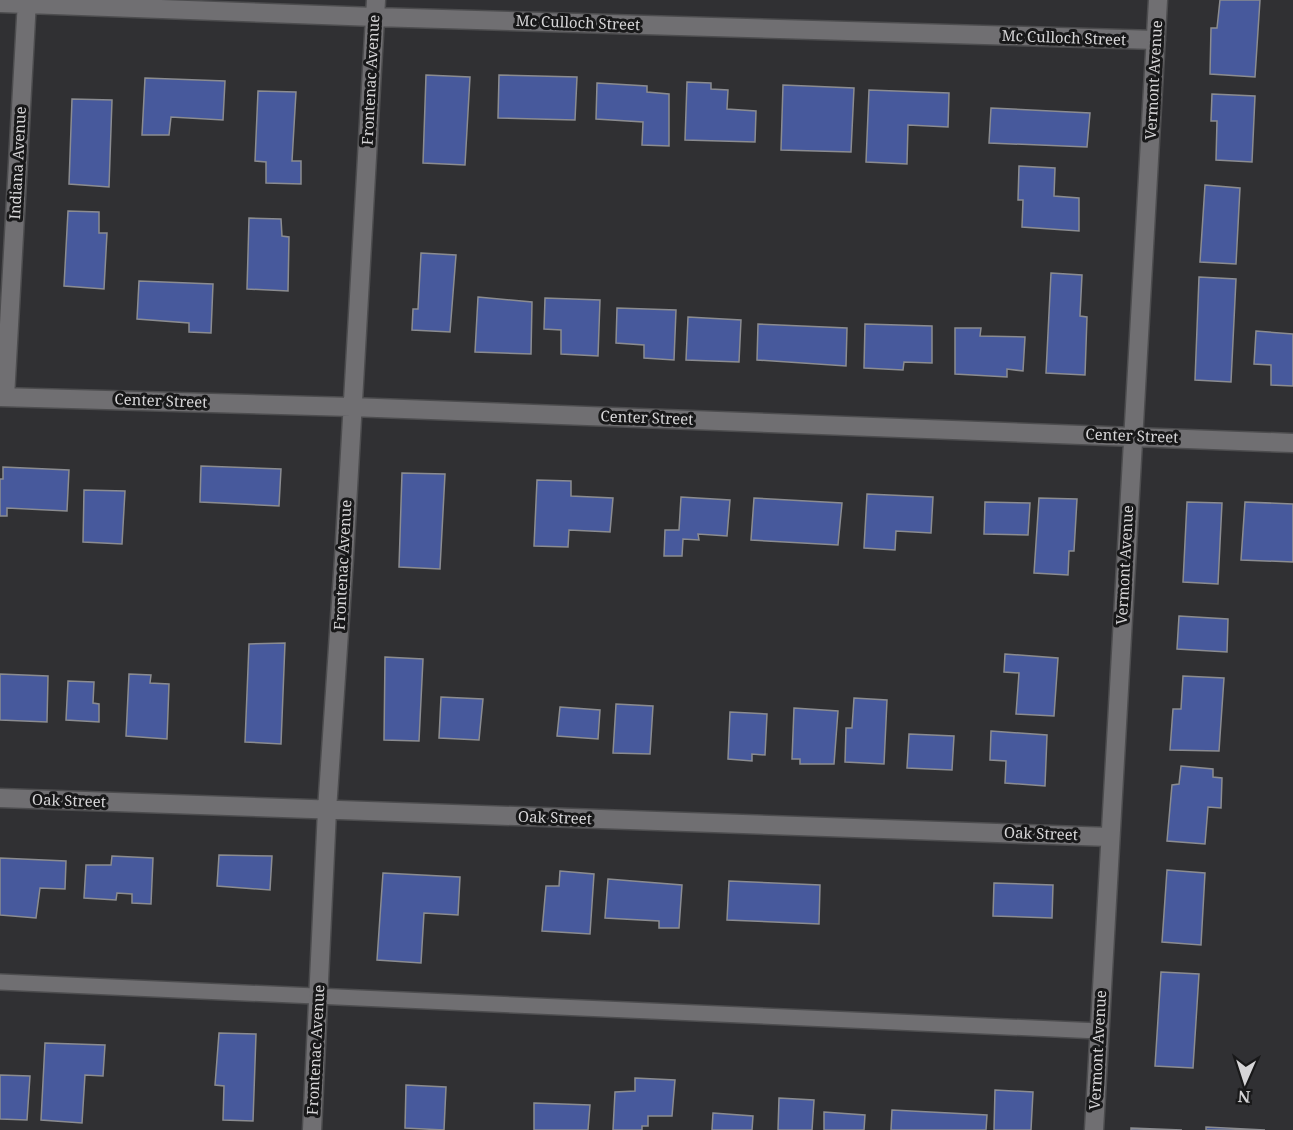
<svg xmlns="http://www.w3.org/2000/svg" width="1293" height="1130" font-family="'Noto Serif',serif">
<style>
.building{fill:#47599c;stroke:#8b8c90;stroke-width:1.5}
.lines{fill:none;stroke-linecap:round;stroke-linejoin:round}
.service-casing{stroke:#4d4d4f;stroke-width:18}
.minor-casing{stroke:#4d4d4f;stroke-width:21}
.service{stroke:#706f72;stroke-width:15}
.minor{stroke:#706f72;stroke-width:18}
.labels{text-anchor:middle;stroke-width:6;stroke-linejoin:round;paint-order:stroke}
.street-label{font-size:15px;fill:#d6d5d7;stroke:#181819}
</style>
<rect width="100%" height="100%" fill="#303033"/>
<path class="building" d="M1220,0H1260L1255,77L1210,74L1211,28H1217Z
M426,75L470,77L465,165L423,163Z
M499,75L577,77L575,120L498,118Z
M145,78L225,81L223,120L171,117L169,135H142Z
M687,82L711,83V89L728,90L727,109L756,111L755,142L685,140Z
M597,83L647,86V92L669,94V146L642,145L643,122L596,119Z
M783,85L854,88L851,152L781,150Z
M869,90L949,93L948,127L908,125L907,164L866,162Z
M258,91L296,92L292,161H301V184L266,183V162L255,161Z
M1212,94L1255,96L1252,162L1216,160L1217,121H1211Z
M72,99L112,100L109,187L69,184Z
M991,108L1090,113L1087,147L989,143Z
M1019,166L1055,168L1054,196L1079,198V231L1022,227L1023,200H1018Z
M1205,185L1240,188L1236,264L1200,262Z
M68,211L99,212V233H107L104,289L64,286Z
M249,218L281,219L282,236L289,237L288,291L247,289Z
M421,253L456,255L450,332L412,330L413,309H418Z
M1051,273L1082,275L1080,316L1087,317L1085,375L1046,373Z
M1199,277L1236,279L1231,382L1195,380Z
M139,281L213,284L211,333L189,332V323L137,319Z
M478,297L532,302L531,354L475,352Z
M545,298L600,300L598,356L561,354V330L544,329Z
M617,308L676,310L674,360L644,358V345L616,343Z
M688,317L741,320L739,362L686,360Z
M758,324L847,328L846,366L757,360Z
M865,324L932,326V363L904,362L903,370L864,368Z
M955,328H981L980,336L1025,337L1023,371L1007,369V377L955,374Z
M1256,331L1293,334V386L1271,385V365L1254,364Z
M201,466L281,469L279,506L200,502Z
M3,467L69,470L67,511L7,508V516H0V479H3Z
M402,473L445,474L440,569L399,567Z
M537,480L571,481V496L613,498L610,532L569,530L568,547L534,546Z
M84,490L125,491L122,544L83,542Z
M867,494L933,497L931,533L896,531L895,550L864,548Z
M681,497L730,500L727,536L698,534L699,540L683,539L682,556H664L665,530H679Z
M754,498L842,503L838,545L751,540Z
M1039,498L1077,499L1074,551H1069L1068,575L1034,573Z
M985,502L1030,503L1028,535L984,534Z
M1187,502L1222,503L1218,584L1183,582Z
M1245,502L1293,504V562L1241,560Z
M1179,616L1228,619L1227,652L1177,649Z
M285,643L281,744L245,742L249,644Z
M1005,654L1058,658L1054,716L1016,714L1019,673L1004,672Z
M385,657L423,659L419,741L384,740Z
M0,674L48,676L47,722L0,720Z
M129,674L151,675L150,683L169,684L167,739L126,736Z
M1183,676L1224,678L1219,751L1170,750L1173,709H1181Z
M68,681L94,682L93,703L99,704V722L66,720Z
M441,697L483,699L479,740L439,738Z
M854,698L887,700L884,764L845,762L846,728H852Z
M616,704L653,706L650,754L613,753Z
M560,707L600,710L598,739L557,736Z
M794,708L838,711L834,764H800V759H792Z
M730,712L767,714L765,755L752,754V761L728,759Z
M991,731L1047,735L1045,786L1005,783L1006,761L990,760Z
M909,734L954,736L952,770L907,768Z
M1181,766L1213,769V777L1222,778L1221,808L1208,807L1205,844L1167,841L1172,785L1179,784Z
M219,855L272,856L270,890L217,886Z
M112,856L153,858L151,904L132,903V894L117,893L116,900L84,898L86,865H111Z
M0,858L66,861L65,889L40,888L36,918L0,915Z
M1167,870L1205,873L1201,945L1162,942Z
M560,871L594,874L590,934L542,931L546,886H559Z
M383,873L460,877L458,915L424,913L421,963L377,960Z
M608,879L682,885L679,928H659V921L605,918Z
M729,881L820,885L819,924L727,920Z
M994,883L1053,885L1052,918L993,916Z
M1161,972L1199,974L1193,1068L1155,1066Z
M219,1033L256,1034L253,1121L223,1120L224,1086L215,1085Z
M45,1043L105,1045L103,1076L85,1075L82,1123L41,1120Z
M0,1075L30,1076L27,1120L0,1119Z
M635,1078L675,1080L672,1116H648V1126H642V1130H613L615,1092L635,1091Z
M406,1085L446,1087L444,1130L405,1128Z
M995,1090L1033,1092L1031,1130H994Z
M779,1098L814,1100L812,1130H778Z
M534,1103L590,1105L588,1130H534Z
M892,1110L987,1115L986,1130H891Z
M824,1112L865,1115L864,1130H824Z
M713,1113L753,1116L752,1130H712Z
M1206,1127L1265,1130H1206Z
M1131,1128L1182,1130H1131Z"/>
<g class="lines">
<defs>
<path id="service" d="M0,982L1099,1031"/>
<path id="minor" d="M0,3L375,17L1156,40
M0,397L351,407L1293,443
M5,397L27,0
M0,798L1110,837
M312,1130L327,810L344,558L376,0
M1094,1130L1158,0"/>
</defs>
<use href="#service" class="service-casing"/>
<use href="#minor" class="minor-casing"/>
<use href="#service" class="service"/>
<use href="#minor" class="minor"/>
</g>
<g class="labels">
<g class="street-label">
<text transform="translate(578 23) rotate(2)" y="5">Mc Culloch Street</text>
<text transform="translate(1064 38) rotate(2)" y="5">Mc Culloch Street</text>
<text transform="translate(371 80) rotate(-87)" y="5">Frontenac Avenue</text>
<text transform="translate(1154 80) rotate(-87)" y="5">Vermont Avenue</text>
<text transform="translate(18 163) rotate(-87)" y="5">Indiana Avenue</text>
<text transform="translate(161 401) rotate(2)" y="5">Center Street</text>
<text transform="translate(647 418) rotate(2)" y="5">Center Street</text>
<text transform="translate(1132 436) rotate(2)" y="5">Center Street</text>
<text transform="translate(343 565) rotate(-87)" y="5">Frontenac Avenue</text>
<text transform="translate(1125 565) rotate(-87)" y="5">Vermont Avenue</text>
<text transform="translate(69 801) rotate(2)" y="5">Oak Street</text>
<text transform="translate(555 818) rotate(2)" y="5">Oak Street</text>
<text transform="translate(1041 834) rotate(2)" y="5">Oak Street</text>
<text transform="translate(316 1050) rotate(-87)" y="5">Frontenac Avenue</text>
<text transform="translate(1098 1050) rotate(-87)" y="5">Vermont Avenue</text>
</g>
</g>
<g transform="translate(1245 1082) rotate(183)" stroke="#181819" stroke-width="4.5" paint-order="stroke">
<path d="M0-4.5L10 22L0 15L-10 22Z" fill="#d6d5d7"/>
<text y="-9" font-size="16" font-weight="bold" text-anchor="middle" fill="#d6d5d7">N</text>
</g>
</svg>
